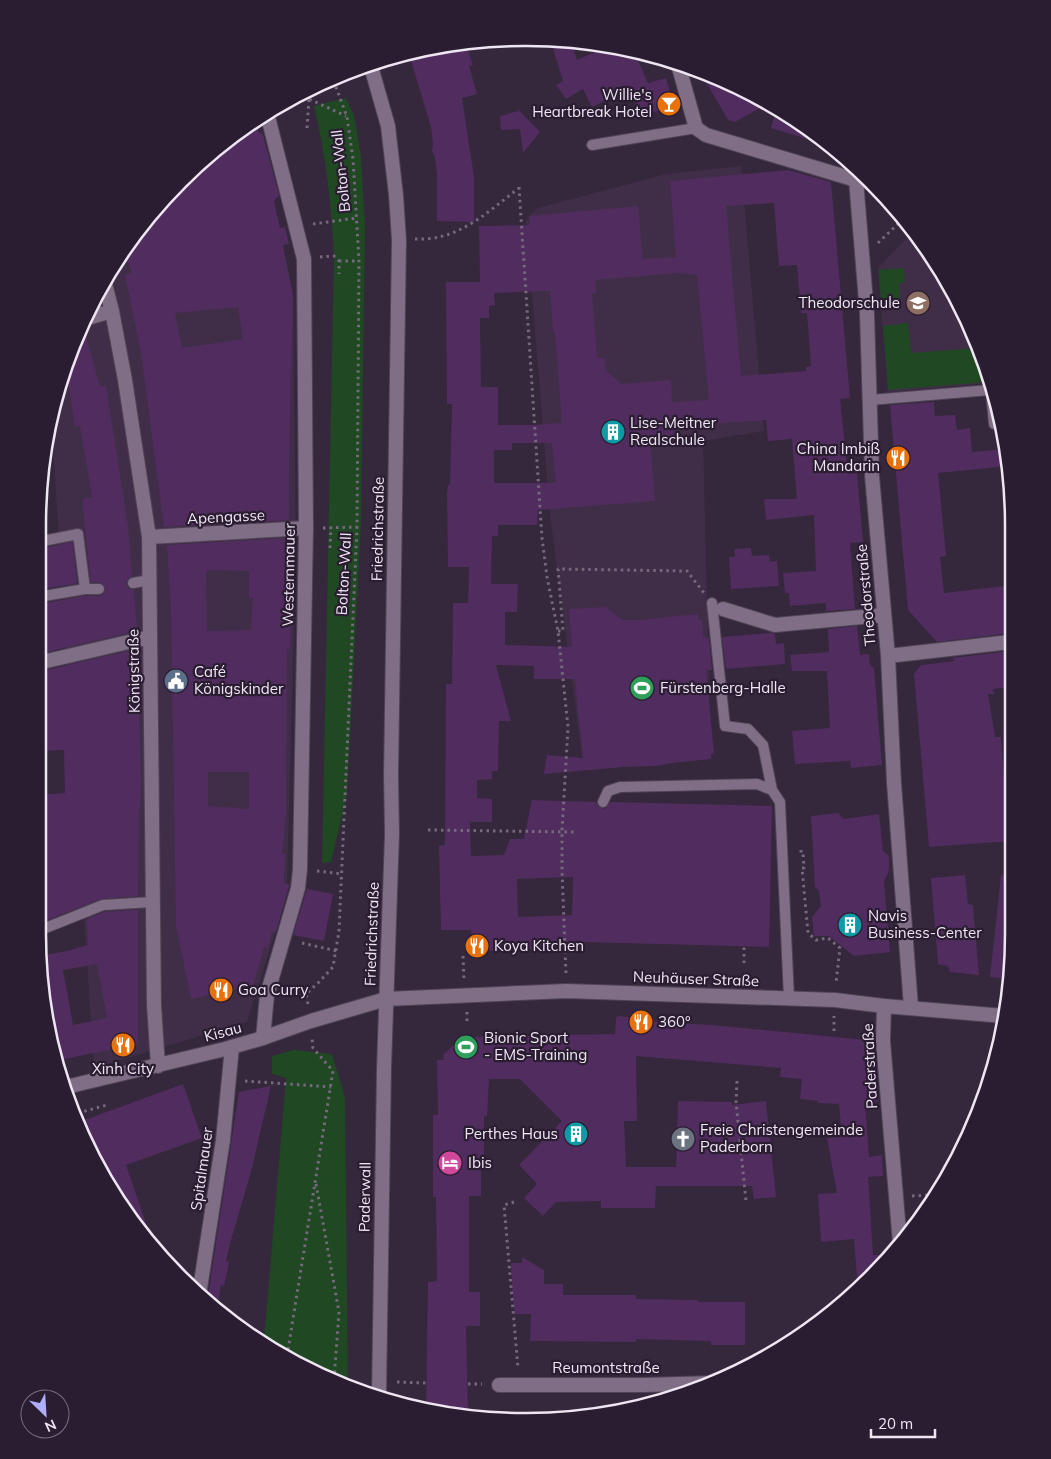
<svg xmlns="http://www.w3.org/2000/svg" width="1051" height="1459" font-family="Mulish,sans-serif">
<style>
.built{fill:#402e48}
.green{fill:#1f4823}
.building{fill:#502d5e;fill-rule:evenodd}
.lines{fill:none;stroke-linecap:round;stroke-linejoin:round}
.service-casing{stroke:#4f4354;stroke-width:12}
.minor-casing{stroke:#4f4354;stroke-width:16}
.secondary-casing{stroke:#4f4354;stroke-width:16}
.path{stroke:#76697c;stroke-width:3;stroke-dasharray:2.5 4;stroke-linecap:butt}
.service{stroke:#7f6e86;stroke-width:10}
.minor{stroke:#7f6e86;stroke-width:14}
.secondary{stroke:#7f6e86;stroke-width:14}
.labels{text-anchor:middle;stroke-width:4.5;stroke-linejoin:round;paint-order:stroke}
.poi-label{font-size:15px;fill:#efe6f4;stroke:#2b1d31;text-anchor:start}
.street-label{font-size:15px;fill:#efe6f4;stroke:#2b1d31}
.rim{fill:none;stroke:#efe6f4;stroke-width:2.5}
</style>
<rect width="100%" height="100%" fill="#35273c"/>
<path class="built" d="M256,121L293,292L296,547L287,883L282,909L247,1022L94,1068L51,417L75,339L103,281L158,204L204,158Z
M741,166L764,431L703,441L711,759L584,770L550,515L526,219L538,208L666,174Z
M911,234L976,338L988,383L888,392L878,268Z"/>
<path class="green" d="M346,98L354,115L361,156L365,225L361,525L347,794L331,862L322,863L334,254C331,205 326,155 314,106Z
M904,268L905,282L899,283L900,300L881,301L879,270Z
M908,323L911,353L979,348L988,382L888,390L883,326Z
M294,1050L332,1054L345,1097L348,1384L310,1371L264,1341L286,1078L272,1074V1056Z"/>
<path class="building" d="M550,39L571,41L577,60L607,47L634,51L648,83L666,78L674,107L642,115L631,88L592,107L583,89L566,99L556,85L563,81Z
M465,42L473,65L469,66L477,94L462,98L474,177V222L437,221V175L435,157L432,151L433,145L431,127L409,54Z
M701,73L742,88L767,104L735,122L728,120Z
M517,108L540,132L523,153L520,129L501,130L500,116L518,111Z
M776,110L822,138L820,143L771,128Z
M250,125L263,135L279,195L274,201L280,228L285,227L289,244L283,245L293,297L289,450V520L164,527L141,353L125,275L132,272L124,252L158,204L204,158ZM238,307L243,339L182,348L175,313Z
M788,170L831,182L850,398L840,399L848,474L857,473L863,542L850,543L855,609L826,611V603L790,606L789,593H785L783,573L816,571L814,515L766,520L764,499H797L792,439L768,441L766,420L674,426L675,437L650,439L655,501L538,510L537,525H498V536H492L491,584H518L517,612H505V645L572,647L569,609L606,607L622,620H640L698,614V620H702L703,638H709L712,670H706L714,754H711V759L672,763L656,766L624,767L544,774L547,755L583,758L575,679H534V666L496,665L511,721H499L498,771H492V779L477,780V798L492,799V822H470L471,856L504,855L510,839H524L532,800L596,802L598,806L603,809L607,807L610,802L772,806L769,947L544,941V949L472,951L471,930H441L439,846L445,845L446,684H452L453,603H468L469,567H448L447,493L448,485H450L452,404H447L446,282H480L479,226L530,225V216L638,206L643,259L676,257L670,181ZM774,203L779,266L797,265L801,313H807L811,366L806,367V371L741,376L726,206ZM678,273L697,275L709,400L672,402L671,380L621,384L606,370L605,358H597L592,293H596L595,280ZM550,291L553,332H555L562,423L534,425H498V387H481L480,318H489V306L495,305L494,293ZM512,443H552L556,483H494V450H512ZM573,877L572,915L518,917L517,879Z
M81,327L84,328L100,387L106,386L128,526L132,576L128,578L126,584L128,588L134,590L137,631L38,654V604L86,596H99L103,595L106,589L102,583L91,582L82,499L92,497L80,426L75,427L66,368L75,339Z
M934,402L935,416L955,415L957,430L970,428L972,452L1006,449L1009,466L938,473L946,556L940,557L944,593L1005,586L1006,589H1010V633L937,642L908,610L890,405Z
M288,538L287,609H291L290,649H287L286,814L284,829H285L282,854H285L284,883L290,885L289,886L276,932L272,931L268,948L264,947L253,986L191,999L176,925L171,607L167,545ZM207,570L249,571V598H253L251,630L207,631L206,574H207ZM208,772H249V809L208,806Z
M72,542L77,583L38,590V549Z
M751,548L752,556L769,555L770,562L777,561L779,586L731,589L729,557H735L734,549Z
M857,626L860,655L869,654L870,665L874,668L882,765L851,768L850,761L795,764L792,731L830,728L827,671H792L790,655L829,652L828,629Z
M771,633L775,634L776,644L784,643L785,664L726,669L722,637Z
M138,649L141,784L140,808H139L138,896L101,899L38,924V795L65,793L64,750L38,751V730L44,728L38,701V672Z
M1010,651L1011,687L993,689L994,694H988L995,737H1001L1006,810H1011L1012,841L929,847L914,674L921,665L955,661L952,658Z
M838,813L844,819L879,814L883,851L889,856V871L884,881L890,952L854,956L829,936H814L812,917L821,906L819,891L815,887L811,816Z
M965,875L968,904L973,905L979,975L950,972L948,966L938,964L931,878Z
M1001,875L1012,876V965L1010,979L990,977Z
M307,889L333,894L324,941L293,935Z
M138,910V1044L55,1061L40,956L67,951L88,945L87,919L105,912ZM97,964L107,1018L73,1025L63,970Z
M618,1016L654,1019V1022L712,1025L866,1040L871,1045L877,1102L865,1101L869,1157L882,1155L883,1176L868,1177L873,1255H890L858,1289L854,1239L821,1242L818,1194L837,1193L827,1138L842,1136L839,1104L817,1103L818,1101L800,1099L802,1079L780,1077L781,1068L636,1056L637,1121H624L626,1167H676L678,1101L732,1102V1105L766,1101L776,1197L754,1199L752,1186H656L655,1208H601V1201L556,1202L543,1216L524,1198L537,1184L519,1165L562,1121L520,1079H489L487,1116H484V1168H481V1196H469V1292H480V1326H466L468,1413L431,1412L426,1411L428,1282L437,1281L436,1197H433V1115H438L437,1060H444L443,1055L462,1037L615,1034L616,1018Z
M183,1084L202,1138L126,1165L152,1241L120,1204L82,1121Z
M271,1086L251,1172L231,1240L226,1261L229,1262L224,1286L221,1285L217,1309L205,1301L208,1296L239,1092Z
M522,1257L544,1270V1284H563V1295H636V1299L698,1300V1302H745V1345H711V1341L636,1339V1342L530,1341L531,1314H515L513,1297L511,1263H522Z"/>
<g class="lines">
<defs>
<path id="service" d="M592,145L696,128
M991,392L994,424
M870,400L990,390
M38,542L78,534L85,589
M133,583L149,580
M38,597L85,589H99
M712,603L725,726L748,729L763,745L772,790
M603,802L608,791L620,787L757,784L772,790L780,802L789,998
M38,931L103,905L152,902"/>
<path id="minor" d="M678,64L696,128L706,135L856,180L870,182
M856,180L867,314L872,476L888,656L894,783L911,1007
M104,280L112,311L125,380L149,537L154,1005L158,1066
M84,319L112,311
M149,537L306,528
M723,609L775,625L884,615
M888,656L1010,642
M38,663L150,637
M884,1006L883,1041L900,1244
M263,1038L267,995L298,888L300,869L306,528L304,259L267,113
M66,1087L225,1049L263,1038L311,1021L386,999
M199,1295L223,1140L232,1047
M499,1385H643L714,1383"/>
<path id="secondary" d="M370,63L388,126L396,195L399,240L391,775L392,834L384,1068L379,1395
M386,999L566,991L835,1000L884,1006L1004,1016"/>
</defs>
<use href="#service" class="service-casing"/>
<use href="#minor" class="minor-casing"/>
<use href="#secondary" class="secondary-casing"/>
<path class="path" d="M290,99H309L346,116
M307,128L309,99
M519,187L542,538L547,577L558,631L568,727L562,831V871L566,974
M313,224L357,218
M415,239C423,239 432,239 439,237C470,230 494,207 519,188
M878,243L902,220
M320,257L334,256L339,261V274
M339,261H359
M323,528L357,527
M330,548L331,527
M558,631H563L558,569L687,571L704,593
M428,830L574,832
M801,850V853H803L804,868H802L808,933L816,940L828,938L840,948L836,983
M317,871L342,874
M302,943L337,951
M463,956L464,980
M744,963V946
M308,1004L306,994L319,982L333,967L339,931L357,527L359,261L353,159L347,117L333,79
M467,1012V1024
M834,1031V1016
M245,1081L331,1087
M737,1081L736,1102L746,1201
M78,1113L107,1105
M316,1184L339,1312L334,1380
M912,1196L930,1195L939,1184
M514,1202L504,1205L518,1368
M287,1356L333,1071L313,1048L312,1038
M397,1382L426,1383
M468,1384H482"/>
<use href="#service" class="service"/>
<use href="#minor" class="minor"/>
<use href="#secondary" class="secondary"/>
</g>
<defs>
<symbol id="bar-disc" viewBox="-11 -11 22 22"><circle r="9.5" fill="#e8710a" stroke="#2b1d31"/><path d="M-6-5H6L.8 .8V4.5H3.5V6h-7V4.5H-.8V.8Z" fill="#fff"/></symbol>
<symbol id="school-disc" viewBox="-11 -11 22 22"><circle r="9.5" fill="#8d6e63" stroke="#2b1d31"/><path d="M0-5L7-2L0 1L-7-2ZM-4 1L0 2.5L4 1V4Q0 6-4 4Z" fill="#fff"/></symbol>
<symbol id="building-disc" viewBox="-11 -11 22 22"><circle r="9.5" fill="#0f9aa8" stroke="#2b1d31"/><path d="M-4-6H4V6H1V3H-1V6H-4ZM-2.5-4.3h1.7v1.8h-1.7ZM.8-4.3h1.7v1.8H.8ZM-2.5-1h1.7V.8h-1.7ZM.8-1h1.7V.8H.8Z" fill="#fff"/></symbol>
<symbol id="restaurant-disc" viewBox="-11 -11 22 22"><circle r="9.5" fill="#e8710a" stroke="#2b1d31"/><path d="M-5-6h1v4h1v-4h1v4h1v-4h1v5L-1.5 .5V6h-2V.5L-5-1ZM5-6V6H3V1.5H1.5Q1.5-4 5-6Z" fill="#fff"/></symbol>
<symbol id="civic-disc" viewBox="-11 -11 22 22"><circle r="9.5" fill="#5c6f8a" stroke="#2b1d31"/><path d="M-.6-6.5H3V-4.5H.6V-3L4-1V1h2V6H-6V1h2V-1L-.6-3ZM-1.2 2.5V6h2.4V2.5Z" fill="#fff"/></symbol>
<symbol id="stadium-disc" viewBox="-11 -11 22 22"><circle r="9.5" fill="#2e9e5b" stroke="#2b1d31"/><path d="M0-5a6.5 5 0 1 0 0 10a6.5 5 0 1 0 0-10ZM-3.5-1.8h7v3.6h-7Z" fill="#fff"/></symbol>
<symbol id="church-disc" viewBox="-11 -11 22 22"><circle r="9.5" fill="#6b7280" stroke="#2b1d31"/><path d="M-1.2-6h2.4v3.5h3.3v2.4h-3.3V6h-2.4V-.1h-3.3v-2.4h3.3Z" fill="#fff"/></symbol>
<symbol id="hotel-disc" viewBox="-11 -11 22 22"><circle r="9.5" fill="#d1479c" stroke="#2b1d31"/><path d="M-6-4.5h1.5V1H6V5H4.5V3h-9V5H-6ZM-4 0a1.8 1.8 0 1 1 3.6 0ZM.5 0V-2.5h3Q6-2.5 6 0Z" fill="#fff"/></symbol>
</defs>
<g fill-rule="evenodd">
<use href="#bar-disc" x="655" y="90" width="28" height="28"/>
<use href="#school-disc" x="904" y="289" width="28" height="28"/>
<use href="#building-disc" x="599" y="418" width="28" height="28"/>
<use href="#restaurant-disc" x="884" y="444" width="28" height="28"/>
<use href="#civic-disc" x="162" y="667" width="28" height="28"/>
<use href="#stadium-disc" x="628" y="674" width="28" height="28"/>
<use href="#building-disc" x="836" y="911" width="28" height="28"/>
<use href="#restaurant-disc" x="463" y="932" width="28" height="28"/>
<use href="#restaurant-disc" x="207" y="976" width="28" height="28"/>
<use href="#restaurant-disc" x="627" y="1008" width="28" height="28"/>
<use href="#restaurant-disc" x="109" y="1031" width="28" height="28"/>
<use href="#stadium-disc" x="452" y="1033" width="28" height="28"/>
<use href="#building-disc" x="562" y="1120" width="28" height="28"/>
<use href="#church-disc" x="669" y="1125" width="28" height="28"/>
<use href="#hotel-disc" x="436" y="1149" width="28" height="28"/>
</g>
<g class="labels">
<g class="poi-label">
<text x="652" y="100" text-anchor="end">Willie's<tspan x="652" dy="17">Heartbreak Hotel</tspan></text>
<text x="900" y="308" text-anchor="end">Theodorschule</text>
<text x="630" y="428">Lise-Meitner<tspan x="630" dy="17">Realschule</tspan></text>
<text x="880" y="454" text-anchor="end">China Imbiß<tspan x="880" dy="17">Mandarin</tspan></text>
<text x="194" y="677">Café<tspan x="194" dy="17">Königskinder</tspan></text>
<text x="660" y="693">Fürstenberg-Halle</text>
<text x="868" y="921">Navis<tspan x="868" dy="17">Business-Center</tspan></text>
<text x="494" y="951">Koya Kitchen</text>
<text x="238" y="995">Goa Curry</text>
<text x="658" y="1027">360°</text>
<text x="484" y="1043">Bionic Sport<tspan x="484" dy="17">- EMS-Training</tspan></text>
<text x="123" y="1074" text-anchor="middle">Xinh City</text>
<text x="700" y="1135">Freie Christengemeinde<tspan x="700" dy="17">Paderborn</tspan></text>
<text x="558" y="1139" text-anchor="end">Perthes Haus</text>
<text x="468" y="1168">Ibis</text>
</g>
<g class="street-label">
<text transform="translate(341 171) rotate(-96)" y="5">Bolton-Wall</text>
<text transform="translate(226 517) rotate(-3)" y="5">Apengasse</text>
<text transform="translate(378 529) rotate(-89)" y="5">Friedrichstraße</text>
<text transform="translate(344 574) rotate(-87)" y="5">Bolton-Wall</text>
<text transform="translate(289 575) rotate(-89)" y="5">Westernmauer</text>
<text transform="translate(866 595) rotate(-95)" y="5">Theodorstraße</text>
<text transform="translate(134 671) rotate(-91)" y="5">Königstraße</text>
<text transform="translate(372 934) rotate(-88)" y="5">Friedrichstraße</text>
<text transform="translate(696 979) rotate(2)" y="5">Neuhäuser Straße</text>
<text transform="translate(223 1032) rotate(-15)" y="5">Kisau</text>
<text transform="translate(870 1066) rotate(-93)" y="5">Paderstraße</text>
<text transform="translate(202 1169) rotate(-82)" y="5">Spitalmauer</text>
<text transform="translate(365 1197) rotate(-89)" y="5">Paderwall</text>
<text x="606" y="1373">Reumontstraße</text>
</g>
</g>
<path d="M0 0H1051V1459H0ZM525 46H526A479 479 0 0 1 1005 525V934A479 479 0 0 1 526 1413H525A479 479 0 0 1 46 934V525A479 479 0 0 1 525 46Z" fill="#2b1d31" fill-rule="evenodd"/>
<path class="rim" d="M525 46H526A479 479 0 0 1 1005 525V934A479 479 0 0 1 526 1413H525A479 479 0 0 1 46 934V525A479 479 0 0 1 525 46Z"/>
<g transform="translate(45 1414) rotate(155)"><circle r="24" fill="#2b1d31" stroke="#796d7f"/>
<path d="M0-4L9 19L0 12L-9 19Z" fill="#b0aefa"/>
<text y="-8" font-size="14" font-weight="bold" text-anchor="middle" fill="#efe6f4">N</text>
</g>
<path d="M871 1429v8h64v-8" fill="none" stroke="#efe6f4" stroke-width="2.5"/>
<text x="878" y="1429" font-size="15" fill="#efe6f4" stroke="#2b1d31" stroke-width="4" paint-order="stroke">20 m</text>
</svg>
